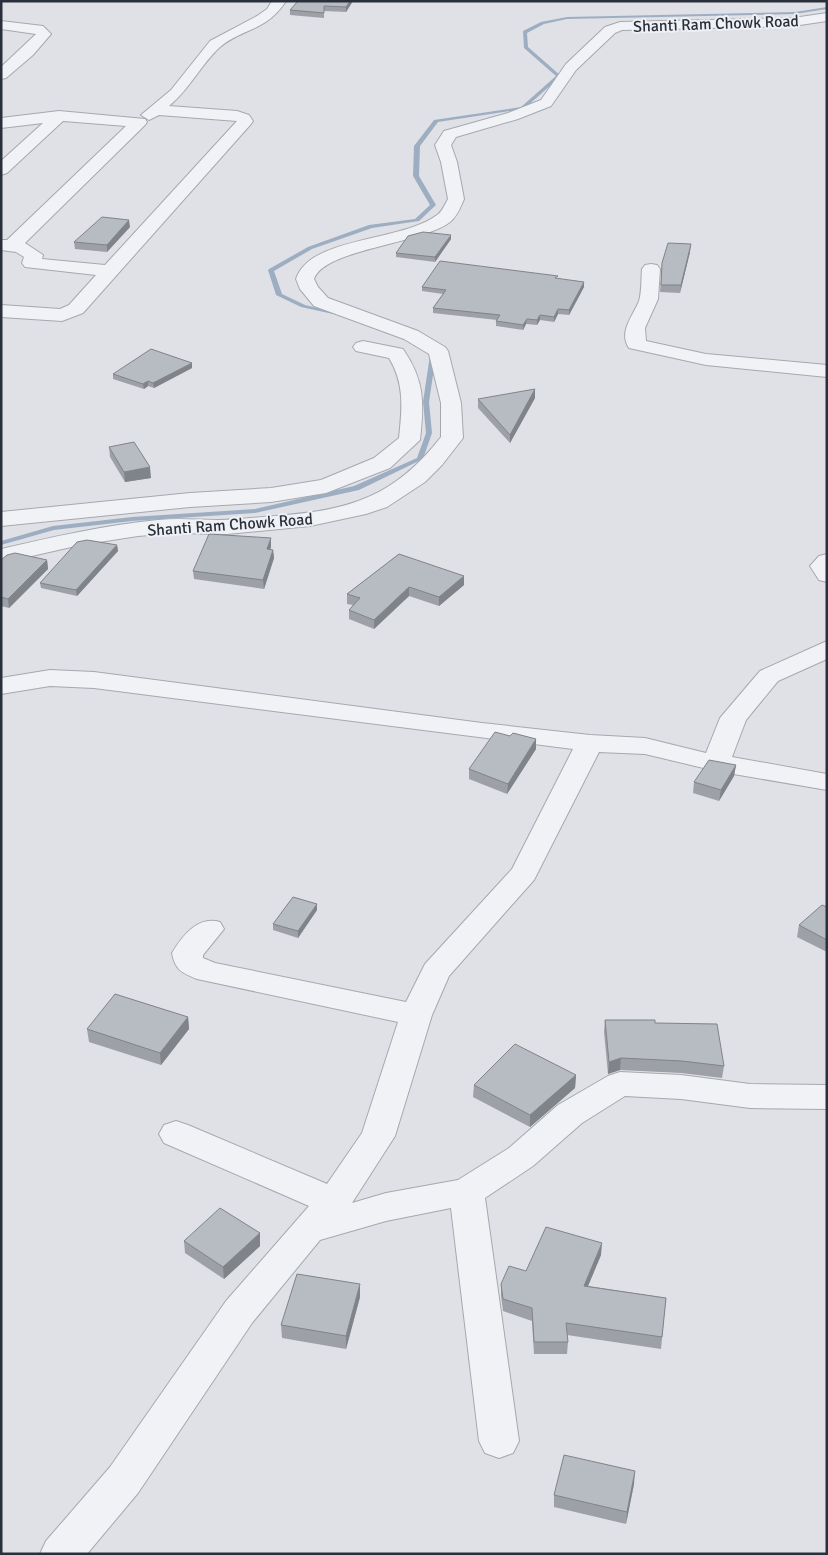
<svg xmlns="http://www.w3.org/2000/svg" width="828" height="1555" font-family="Signika,sans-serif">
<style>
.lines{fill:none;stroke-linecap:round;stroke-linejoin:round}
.stream{fill:#9eaec2;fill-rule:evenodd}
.street-casing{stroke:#a5a8af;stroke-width:2}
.street{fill:#f1f2f5;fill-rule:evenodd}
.wall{fill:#9da1a7}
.shaded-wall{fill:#808388}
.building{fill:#b7bbc2;stroke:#808388}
.labels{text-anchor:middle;stroke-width:4;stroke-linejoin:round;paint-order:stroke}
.far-street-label{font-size:16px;fill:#2a303b;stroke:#eef0f4}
</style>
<rect width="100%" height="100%" fill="#dfe1e6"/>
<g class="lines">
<path class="stream" d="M827,7V9L795,14L567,19L544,24L527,33L528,47L561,76L524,109L438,122L420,146L419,176L436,205L419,221L372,228L312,249L274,271L282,294L305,305L347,315V317L301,307L276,295L268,270L269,269L308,247L369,225L415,219L430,205L413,176L414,146L434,120L521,107L556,76L524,48L523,31L541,22L567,17L795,12Z
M433,353L436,355L429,402L432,433L423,459L359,490L255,513L132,521L54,530L1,545V541L53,526L132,517L255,509L354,486L417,458L426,433L423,402L430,355Z"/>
<defs>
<path id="street" d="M272,1H286C266,32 242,28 220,47C201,64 190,89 169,106L237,111L249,115L253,121L251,124L83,313L62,321L1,317V305L60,309L69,305L96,275L25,267L22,263L24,257L16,252L1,250V240H7L126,126L63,121L7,173L1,175V161L43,123L1,128V118L59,111L145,119L147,122L145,125L25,243L43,255L42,259L105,265L237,121L159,115L149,120L141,115L171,90L210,41L257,16L267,9Z
M827,13V21L793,26L622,30L615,33L576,70L551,106L518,119L456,137L451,145L457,162L464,199C461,206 457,217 450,222C422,244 324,249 314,279L318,287L328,298L418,331L445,347L448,351L461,403L463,438L442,465L425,482L387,507L366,514L310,526L227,534L173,533L138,536L80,545L1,563V549C53,537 105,525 158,520C179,518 199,520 219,520C238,520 257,517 276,516C351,510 394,497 441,437V403L429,354L404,339L314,306L300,289L296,279C310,236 402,242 437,215C442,212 445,204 448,199L441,162L435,145L444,131L508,113L541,100L566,64L605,27L620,22L793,18Z
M1,21L43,26L51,34L33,55L6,78L1,79V67L36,34L1,29Z
M651,264L657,265L660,269L658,299L645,328L646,341L706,354L827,365V377L706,365L629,348C618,332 633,316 639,301C642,291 641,279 642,269L645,265Z
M363,341L403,349C425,381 424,403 420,440L390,468L326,493L271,502L190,507L1,526V512L190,493L271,488L321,480L374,458L399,438C402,409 405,384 389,358L356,351L353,347L356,343Z
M827,554V582L819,580L810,566L819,556Z
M827,641V659L778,681L746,720L732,757L827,774V790L716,771L645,754L599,752L534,880L449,976L432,1015L395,1136L352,1203L386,1193L458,1180L509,1148L558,1105L608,1076L620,1072L681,1075L750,1084L827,1085V1109L750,1108L681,1099L625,1096L582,1123L533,1166L485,1198L519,1441L513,1453L499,1458L485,1453L479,1441L451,1208L386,1221L320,1240L252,1323L138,1493L87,1554H40L46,1541L110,1467L226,1301L309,1206L164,1143L159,1134L164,1125L176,1121L188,1125L327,1184L362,1133L398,1022L197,979C182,973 175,970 172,953C183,935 198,916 220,922L224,929L203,955V958L215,963L406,1002L425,964L512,869L573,749L94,688L50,686L1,694V678L50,670L94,672L482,723L590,735L645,738L706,753L720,718L760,671Z"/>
</defs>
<use href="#street" class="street-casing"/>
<use href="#street" class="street"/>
</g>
<path class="wall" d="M353,1L346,12L324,11V18L290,15V10Z
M130,227L107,252L75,249L74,242Z
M451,239L435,262L396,257V253Z
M690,252L680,293L660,292L662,263Z
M558,279L584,287L569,315L558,314L554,322L540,320L537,325L526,324L523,330L496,326V321L497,320L433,313V308L443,294L422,291V287Z
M192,363V368L154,388L148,386L144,389L113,379V374Z
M535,398L510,443L478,408V399Z
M109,447L151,478L125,482L110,457Z
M271,538V547L270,550H273L274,558L264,589L194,579L193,571Z
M117,545L118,551L77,596L41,588L40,583Z
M399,554L464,585L439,606L409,596L374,629L349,619V610L353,605L347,604V594Z
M1,560H47L48,569L9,608L1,606Z
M536,749L507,794L469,779V769Z
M736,765L734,776L719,801L693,793L694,782Z
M827,907V952L797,937L799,925Z
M317,910L298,938L273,930V924Z
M188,1017L189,1029L161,1065L89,1042L87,1029Z
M605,1020L655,1023L724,1066L722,1078L681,1073L620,1070L608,1074L604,1032Z
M576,1075L575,1088L530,1127L473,1097L474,1085Z
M260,1233V1246L224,1279L185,1253L184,1241Z
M601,1255L588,1286L666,1298L661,1349L567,1335L568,1342L567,1354H534L532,1321L503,1311L501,1296V1284L526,1271Z
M360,1284V1297L346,1349L282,1338L281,1325Z
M634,1484L626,1524L554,1507V1495Z"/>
<path class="shaded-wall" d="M350,1H353L346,12V7Z
M129,220L130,227L107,252V245Z
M451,235V239L435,262V257Z
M691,244L690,252L680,293L681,285Z
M584,282V287L569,315V310Z
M558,309V314L554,322V317Z
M540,315V320L537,325V320Z
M527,319L526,324L523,330V325Z
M192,363V368L154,388L153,383Z
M148,381V386L144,389L143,384Z
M535,389V398L510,443V435Z
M150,467L151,478L125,482L124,472Z
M271,538V547L267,558V549Z
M117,545L118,551L77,596L76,590Z
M273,550L274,558L264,589L263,580Z
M47,560L48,569L9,608L8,599Z
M464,576V585L439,606V597Z
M409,587V596L374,629V620Z
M536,739V749L507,794L508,784Z
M736,765L734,776L719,801L721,790Z
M317,904V910L298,938V931Z
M188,1017L189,1029L161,1065L160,1053Z
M621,1058L620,1070L608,1074L609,1062Z
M576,1075L575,1088L530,1127V1115Z
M260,1233V1246L224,1279L223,1267Z
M602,1243L601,1255L583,1298L584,1286Z
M360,1284V1297L346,1349V1336Z
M635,1471L634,1484L626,1524L627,1512Z"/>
<path class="building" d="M298,1H350L346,7L324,6V13L290,10Z
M102,217L129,220L107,245L74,242Z
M423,232L451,235L435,257L396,253L408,236Z
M668,243L691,244L681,285H661L662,263Z
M440,261L558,276L555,278L584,282L569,310L558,309L554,317L540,315L537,320L527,319L523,325L496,321L500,315L433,308L446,290L422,287Z
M151,349L192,363L153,383L148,381L143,384L113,374Z
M535,389L510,435L478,399Z
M134,442L150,467L124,472L109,447Z
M209,534L271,538L267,549L273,550L263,580L193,571Z
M87,540L117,545L76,590L40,583L77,542Z
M15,553L47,560L8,599L1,597V560L7,555Z
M399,554L464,576L439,597L409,587L374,620L349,610L360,598L347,594Z
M495,732L510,736L513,733L536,739L508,784L469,769Z
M709,760L736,765L721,790L694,782Z
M293,897L317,904L298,931L273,924Z
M822,905L827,907V940L799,925Z
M115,994L188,1017L160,1053L87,1029Z
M605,1020H655V1023L717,1024L724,1066L682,1061L621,1058L609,1062Z
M515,1044L576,1075L530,1115L474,1085Z
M220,1208L260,1233L223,1267L184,1241Z
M546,1227L602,1243L584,1286L666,1298L662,1337L566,1323L568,1342H534L532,1308L503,1299L501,1284L509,1266L526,1271Z
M297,1274L360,1284L346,1336L281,1325Z
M564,1455L635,1471L627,1512L554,1495Z"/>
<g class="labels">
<g class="far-street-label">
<text transform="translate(716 23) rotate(-2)" y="6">Shanti Ram Chowk Road</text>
<text transform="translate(230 524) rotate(-4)" y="6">Shanti Ram Chowk Road</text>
</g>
</g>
<rect width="828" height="1555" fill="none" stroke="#2a303b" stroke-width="5"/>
</svg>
